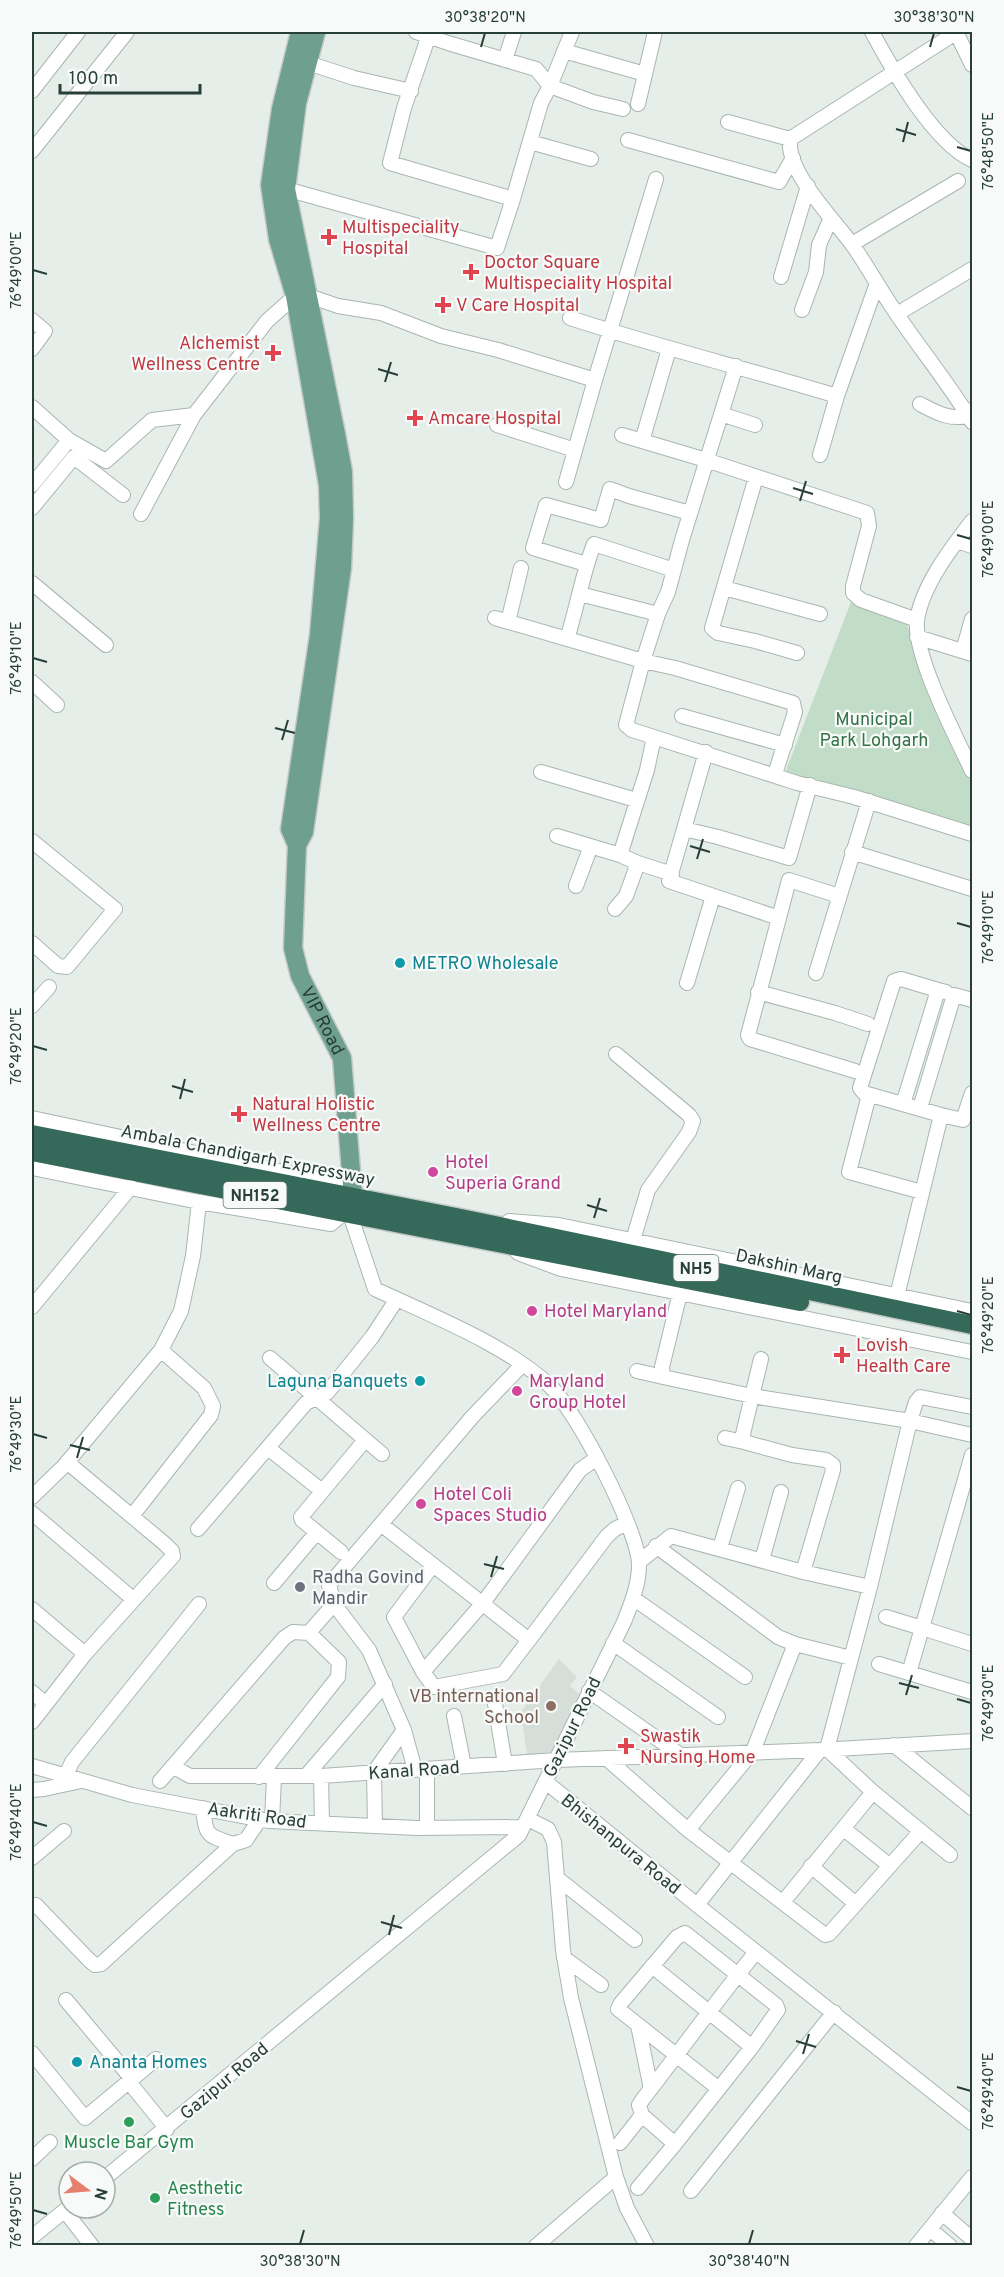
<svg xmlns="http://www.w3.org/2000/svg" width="1004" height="2277" font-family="Overpass,sans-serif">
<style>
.built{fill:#d5ded9}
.green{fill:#c2ddc7}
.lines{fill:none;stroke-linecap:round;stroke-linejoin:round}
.minor-casing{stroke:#a9b6b0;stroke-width:16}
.major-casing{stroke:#c3c9c7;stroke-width:21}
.highway-casing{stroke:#c3c9c7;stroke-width:21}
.minor{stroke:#fff;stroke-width:14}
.major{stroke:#6f9f8f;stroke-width:18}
.highway{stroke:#35695a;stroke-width:18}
.ticks{fill:none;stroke:#273f36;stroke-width:2}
.health-dot{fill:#e0444e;stroke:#f7faf8;stroke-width:2}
.culture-dot{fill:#0f9aa8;stroke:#f7faf8;stroke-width:2}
.hotel-dot{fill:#d1479c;stroke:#f7faf8;stroke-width:2}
.worship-dot{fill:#6b7280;stroke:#f7faf8;stroke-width:2}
.education-dot{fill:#8d6e63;stroke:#f7faf8;stroke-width:2}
.leisure-dot{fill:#2e9e5b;stroke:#f7faf8;stroke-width:2}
.labels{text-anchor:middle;stroke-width:4.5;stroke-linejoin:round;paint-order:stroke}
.shield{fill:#f7faf8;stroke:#657770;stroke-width:1.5}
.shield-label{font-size:16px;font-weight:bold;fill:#273f36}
.health-label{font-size:18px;fill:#be3a42;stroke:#f7faf8;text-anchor:start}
.park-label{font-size:18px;fill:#347347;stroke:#f7faf8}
.culture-label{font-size:18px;fill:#0d838f;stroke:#f7faf8;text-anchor:start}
.street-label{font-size:18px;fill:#273f36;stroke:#f7faf8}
.hotel-label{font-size:18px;fill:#b23c85;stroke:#f7faf8;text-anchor:start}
.worship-label{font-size:18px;fill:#5b616d;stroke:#f7faf8;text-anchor:start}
.education-label{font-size:18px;fill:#785e54;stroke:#f7faf8;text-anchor:end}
.leisure-label{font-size:18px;fill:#27864d;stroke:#f7faf8}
.neatline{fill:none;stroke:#273f36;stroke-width:2}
.ticks-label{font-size:15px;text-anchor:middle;fill:#273f36}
</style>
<rect width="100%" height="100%" fill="#e6eeea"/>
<path class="built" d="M559,1659L577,1677L570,1686L582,1696L553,1755H527L523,1726L518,1716Z"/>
<path class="green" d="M851,602L906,622L951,740L972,784V830L785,773Z"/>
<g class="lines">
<defs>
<path id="minor" d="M416,32L448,43L536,69L550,86L541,103L513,199L390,163L404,108L429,35
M572,32L550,86L593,102L623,109
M872,32C892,69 933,142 972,160
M956,32L972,65
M564,51L638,72
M505,60L514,32
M308,63L354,78L411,91
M32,91L78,32
M638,104L655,32
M728,122L790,139L957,32
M790,139C786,173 835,220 854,247C869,269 881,291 896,313C921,350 949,384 972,422
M628,140L779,182L793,158
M530,142L591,159
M32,151L127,32
M286,189L497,248L513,199
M852,244L958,181
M781,277L808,186
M802,310L816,272L819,245L831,218
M897,314L972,269
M570,318C658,347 748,369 837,396L877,283
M32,320L45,331L32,349
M736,366L682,540L668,592L658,614L643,661L626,725L632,730L797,783L854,797L972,834
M920,404C937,413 949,420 969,416L972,410
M32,407L69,440L106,461L152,420L194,415
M721,414L755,425
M497,425L575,450
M622,435L706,460L867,513L869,526L853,586V593L861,600L917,620
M642,441L669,349
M820,455L837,396
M756,477L712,628L718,633L755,641L797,653
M566,482L595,380
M32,485L69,440
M32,508L74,457L123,495
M141,514L194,415L267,321L295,296H309L338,306L381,313L441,336L498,350L595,380L656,179
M972,521C952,547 921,587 917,621C914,657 956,737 972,771
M957,541L972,546
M586,564L533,548L546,505L601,520L610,489L629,496L690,513
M32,583L106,645
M724,588L820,614
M580,594L658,614
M495,618L643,661L675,668L793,703L795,712L775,774
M508,622L521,568
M917,637L972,654
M567,639C577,608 582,575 594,544L674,570
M963,651L972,619
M32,682L57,705
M682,716L785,745
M541,772L636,800
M810,785L789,858L718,837L684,829L669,881L779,918L748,1035L750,1039L855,1071
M684,829L706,752
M557,836L620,855L647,770L654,737
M32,841L115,909L67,967L58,966L32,943
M852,852L972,889
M638,863L672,874
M576,886L591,846
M615,909L626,896L638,863L620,855
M779,918L789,880L839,896
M816,973L869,801
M687,983L713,896
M758,992L835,1013L868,1024
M32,1006L49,987
M616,1054L689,1115L693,1121L689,1132L648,1190L633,1240
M869,1095L849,1172L922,1192
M903,1104L938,990L946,992
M920,1108L954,995L972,1000
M941,1115L963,1120L972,1093
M32,1118L335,1183L351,1195
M32,1168L199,1202L331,1224L344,1213
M509,1221L559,1225L972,1311
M518,1253L561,1269L972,1352
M897,1296L941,1115L864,1093L860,1088L894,981L901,979L938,990
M32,1307L131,1187
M270,1358L382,1454
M761,1359L752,1396L910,1421L870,1587L827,1749L873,1792L950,1855
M637,1371L663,1377
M972,1407L920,1397L916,1402L910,1421L972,1435
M725,1438L744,1442
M268,1448L322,1491
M32,1497L64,1466L161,1350L181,1311L193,1256L199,1202
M32,1513L133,1599
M132,1516L211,1415L213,1406L204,1388L161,1350
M382,1525L529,1640L607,1536L615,1529L627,1523
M198,1529L306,1403L327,1393L372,1337L397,1299
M656,1546L778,1637L795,1644L851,1658
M720,1548L738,1488
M341,1552L302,1520L301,1517L365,1440
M762,1560L781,1492
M639,1562L671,1536L803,1572L833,1470V1465L826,1460L792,1455L744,1442L743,1434L752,1396L663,1377L662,1367L680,1293
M433,1565L394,1617L423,1672L434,1687L503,1674L529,1640
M803,1572L870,1587
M274,1583L317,1532
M633,1598L745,1677
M334,1604L369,1650L404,1730L415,1770
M32,1609L85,1654
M886,1617L922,1628L972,1455
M613,1643L718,1717
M972,1644L922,1628L909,1673L972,1692
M879,1664L909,1673
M423,1672L483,1603L580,1470L597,1458
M589,1691L682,1756
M32,1692L46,1704
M495,1704L505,1764
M454,1716L464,1766
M32,1722L85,1654L173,1556L172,1551L165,1544L67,1462
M894,1745L972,1808
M820,1750L697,1905L972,2123
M606,1758L688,1830L825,1935L829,1934L921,1831
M32,1766L132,1795L269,1821L417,1828L523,1827
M174,1767L190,1776H321L557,1760L820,1750L972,1741
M427,1769V1828
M66,1775L72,1762L199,1604
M306,1776L385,1684
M321,1776L322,1823
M259,1777L338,1677L339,1662L309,1633
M160,1781L284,1638L293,1632L309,1633L312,1629L334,1604L329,1585L473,1416L522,1365
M546,1782L697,1905
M32,1790L44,1789L81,1781
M203,1808C206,1837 207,1835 233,1844L246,1840L260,1819
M528,1819L548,1829L554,1842L563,1950L571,1998L616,2177L627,2208L647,2246
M272,1821L274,1777
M375,1826L374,1772L404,1730
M844,1829L890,1866
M688,1830L753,1751L795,1644
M32,1858L64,1831
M811,1866L856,1904
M557,1878L635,1940
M783,1902L873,1792
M36,1905L89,1960L95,1965L101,1964L233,1844
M564,1958L601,1985
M652,1966L752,2047
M66,2000L132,2079
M638,2025L651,2089
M32,2053L85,2118L156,2059
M129,2082L167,2129
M719,2089L618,2009L621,2003L677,1937L685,1933L776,2005L778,2010L752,2047L675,2144L642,2115L639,2105L643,2099C681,2050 717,2000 756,1952
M620,2143L642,2115
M32,2159L50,2142
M105,2178L519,1835L624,1622C631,1604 639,1585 639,1565C639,1531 576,1410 550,1386C507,1345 430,1315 375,1289L350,1214
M638,2188L675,2144
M691,2191L834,2012
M65,2211L92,2246
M942,2213L972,2239
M930,2229L950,2246
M32,2237L69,2207
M536,2246L616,2177
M916,2246L972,2177"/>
<g id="major">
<path id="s1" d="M300,32L281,109L270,185L278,239L295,296L328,485L329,518L319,635L290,829L297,845L293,948L300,976L342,1058L353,1197"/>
<path d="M297,845L304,832L342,568L344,519L343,472L336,434L286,189L297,103L316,32"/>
</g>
<path id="highway" d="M32,1134L456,1217L972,1325
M32,1152L800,1302"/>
</defs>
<use href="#minor" class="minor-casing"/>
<use href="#major" class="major-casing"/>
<use href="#highway" class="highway-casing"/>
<use href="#minor" class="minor"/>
<use href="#major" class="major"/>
<use href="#highway" class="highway"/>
</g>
<path class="ticks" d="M481,47L485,33M930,47L934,33M896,129L916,135M903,142L908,122M957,147L971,151M33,270L47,274M378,369L398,375M385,382L391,362M793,488L813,494M800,501L806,481M957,535L971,539M33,658L47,662M275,728L295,733M282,740L288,720M690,846L710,852M697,859L703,839M957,923L971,927M33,1046L47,1050M172,1086L193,1092M180,1099L185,1079M587,1205L607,1211M594,1218L600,1198M957,1311L971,1315M33,1434L47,1438M70,1445L90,1450M77,1458L83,1437M484,1564L504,1569M491,1577L497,1556M899,1683L919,1688M906,1695L912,1675M957,1699L971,1703M33,1822L47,1826M381,1922L402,1928M389,1935L394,1915M796,2041L816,2047M803,2054L809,2034M957,2087L971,2091M33,2210L47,2214M300,2244L304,2230M749,2244L753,2230"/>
<g class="health-dot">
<path d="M326 228h6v6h6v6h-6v6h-6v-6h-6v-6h6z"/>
<path d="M468 263h6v6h6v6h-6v6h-6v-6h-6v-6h6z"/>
<path d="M440 296h6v6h6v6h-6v6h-6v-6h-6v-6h6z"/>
<path d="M270 344h6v6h6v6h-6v6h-6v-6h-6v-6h6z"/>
<path d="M412 409h6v6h6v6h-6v6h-6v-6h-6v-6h6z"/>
<path d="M236 1105h6v6h6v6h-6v6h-6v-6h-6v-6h6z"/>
<path d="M839 1346h6v6h6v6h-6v6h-6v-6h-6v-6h6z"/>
<path d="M623 1737h6v6h6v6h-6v6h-6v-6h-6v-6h6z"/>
</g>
<g class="culture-dot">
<circle cx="400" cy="963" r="6"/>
<circle cx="420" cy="1381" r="6"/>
<circle cx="77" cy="2062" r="6"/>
</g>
<g class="hotel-dot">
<circle cx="433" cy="1172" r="6"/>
<circle cx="532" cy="1311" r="6"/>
<circle cx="517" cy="1391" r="6"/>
<circle cx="421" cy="1504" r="6"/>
</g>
<circle class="worship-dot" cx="300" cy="1587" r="6"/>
<circle class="education-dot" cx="551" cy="1706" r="6"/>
<g class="leisure-dot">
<circle cx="129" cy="2122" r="6"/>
<circle cx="155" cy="2198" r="6"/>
</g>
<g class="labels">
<g class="shield">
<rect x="223.5" y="1182" width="63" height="26" rx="4.5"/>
<rect x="673.5" y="1255" width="45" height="26" rx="4.5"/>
</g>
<g class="shield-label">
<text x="255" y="1201">NH152</text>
<text x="696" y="1274">NH5</text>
</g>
<g class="health-label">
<text x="342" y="233">Multispeciality<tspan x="342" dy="21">Hospital</tspan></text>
<text x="484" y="268">Doctor Square<tspan x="484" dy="21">Multispeciality Hospital</tspan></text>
<text x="456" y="311">V Care Hospital</text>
<text x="260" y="349" text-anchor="end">Alchemist<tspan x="260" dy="21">Wellness Centre</tspan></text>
<text x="428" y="424">Amcare Hospital</text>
<text x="252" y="1110">Natural Holistic<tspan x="252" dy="21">Wellness Centre</tspan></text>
<text x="856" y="1351">Lovish<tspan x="856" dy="21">Health Care</tspan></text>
<text x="640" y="1742">Swastik<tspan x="640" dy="21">Nursing Home</tspan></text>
</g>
<g class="park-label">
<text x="874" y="725">Municipal<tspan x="874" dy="21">Park Lohgarh</tspan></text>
</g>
<g class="culture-label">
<text x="412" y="969">METRO Wholesale</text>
<text x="408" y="1387" text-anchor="end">Laguna Banquets</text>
<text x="89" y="2068">Ananta Homes</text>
</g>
<g class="street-label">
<text dy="6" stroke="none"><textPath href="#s1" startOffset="1008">VIP Road</textPath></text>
<text transform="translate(248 1155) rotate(11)" y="6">Ambala Chandigarh Expressway</text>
<text transform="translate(789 1266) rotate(12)" y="6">Dakshin Marg</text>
<text transform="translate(572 1727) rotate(-64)" y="6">Gazipur Road</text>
<text transform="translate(414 1770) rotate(-4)" y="6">Kanal Road</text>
<text transform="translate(257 1815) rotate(8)" y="6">Aakriti Road</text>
<text transform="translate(621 1844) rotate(39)" y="6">Bhishanpura Road</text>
<text transform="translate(224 2081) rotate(-40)" y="6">Gazipur Road</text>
</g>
<g class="hotel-label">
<text x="445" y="1168">Hotel<tspan x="445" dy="21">Superia Grand</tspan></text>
<text x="544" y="1317">Hotel Maryland</text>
<text x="529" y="1387">Maryland<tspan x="529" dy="21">Group Hotel</tspan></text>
<text x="433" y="1500">Hotel Coli<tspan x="433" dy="21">Spaces Studio</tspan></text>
</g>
<g class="worship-label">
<text x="312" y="1583">Radha Govind<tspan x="312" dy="21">Mandir</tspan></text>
</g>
<g class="education-label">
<text x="539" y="1702">VB international<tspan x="539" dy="21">School</tspan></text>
</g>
<g class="leisure-label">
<text x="129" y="2148">Muscle Bar Gym</text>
<text x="167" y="2194" text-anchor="start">Aesthetic<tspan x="167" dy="21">Fitness</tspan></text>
</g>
</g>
<rect width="1004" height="2277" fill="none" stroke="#f7faf8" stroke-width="66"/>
<g transform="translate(87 2190) rotate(106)"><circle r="28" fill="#f7faf8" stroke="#a4afaa" stroke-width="1.5"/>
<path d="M0-4.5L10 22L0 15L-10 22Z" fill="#e6806c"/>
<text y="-9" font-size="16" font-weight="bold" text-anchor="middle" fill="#273f36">N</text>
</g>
<path d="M60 84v9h140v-9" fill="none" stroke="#273f36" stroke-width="3"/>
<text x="69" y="84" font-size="18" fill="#273f36" stroke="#f7faf8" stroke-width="4.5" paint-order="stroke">100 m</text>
<rect x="33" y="33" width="938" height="2211" class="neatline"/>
<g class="ticks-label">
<text x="485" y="22">30°38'20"N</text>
<text x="934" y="22">30°38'30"N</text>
<text transform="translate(988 151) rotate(-90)" y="5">76°48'50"E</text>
<text transform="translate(16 270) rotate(-90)" y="5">76°49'00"E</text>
<text transform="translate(988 539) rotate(-90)" y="5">76°49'00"E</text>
<text transform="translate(16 658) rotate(-90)" y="5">76°49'10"E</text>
<text transform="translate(988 927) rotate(-90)" y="5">76°49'10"E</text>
<text transform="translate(16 1046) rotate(-90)" y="5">76°49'20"E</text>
<text transform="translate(988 1315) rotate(-90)" y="5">76°49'20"E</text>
<text transform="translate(16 1434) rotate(-90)" y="5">76°49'30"E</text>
<text transform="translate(988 1703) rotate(-90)" y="5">76°49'30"E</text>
<text transform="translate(16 1822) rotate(-90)" y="5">76°49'40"E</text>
<text transform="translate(988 2091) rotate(-90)" y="5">76°49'40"E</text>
<text transform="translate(16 2210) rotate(-90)" y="5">76°49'50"E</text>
<text x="300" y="2266">30°38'30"N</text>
<text x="749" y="2266">30°38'40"N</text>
</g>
</svg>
